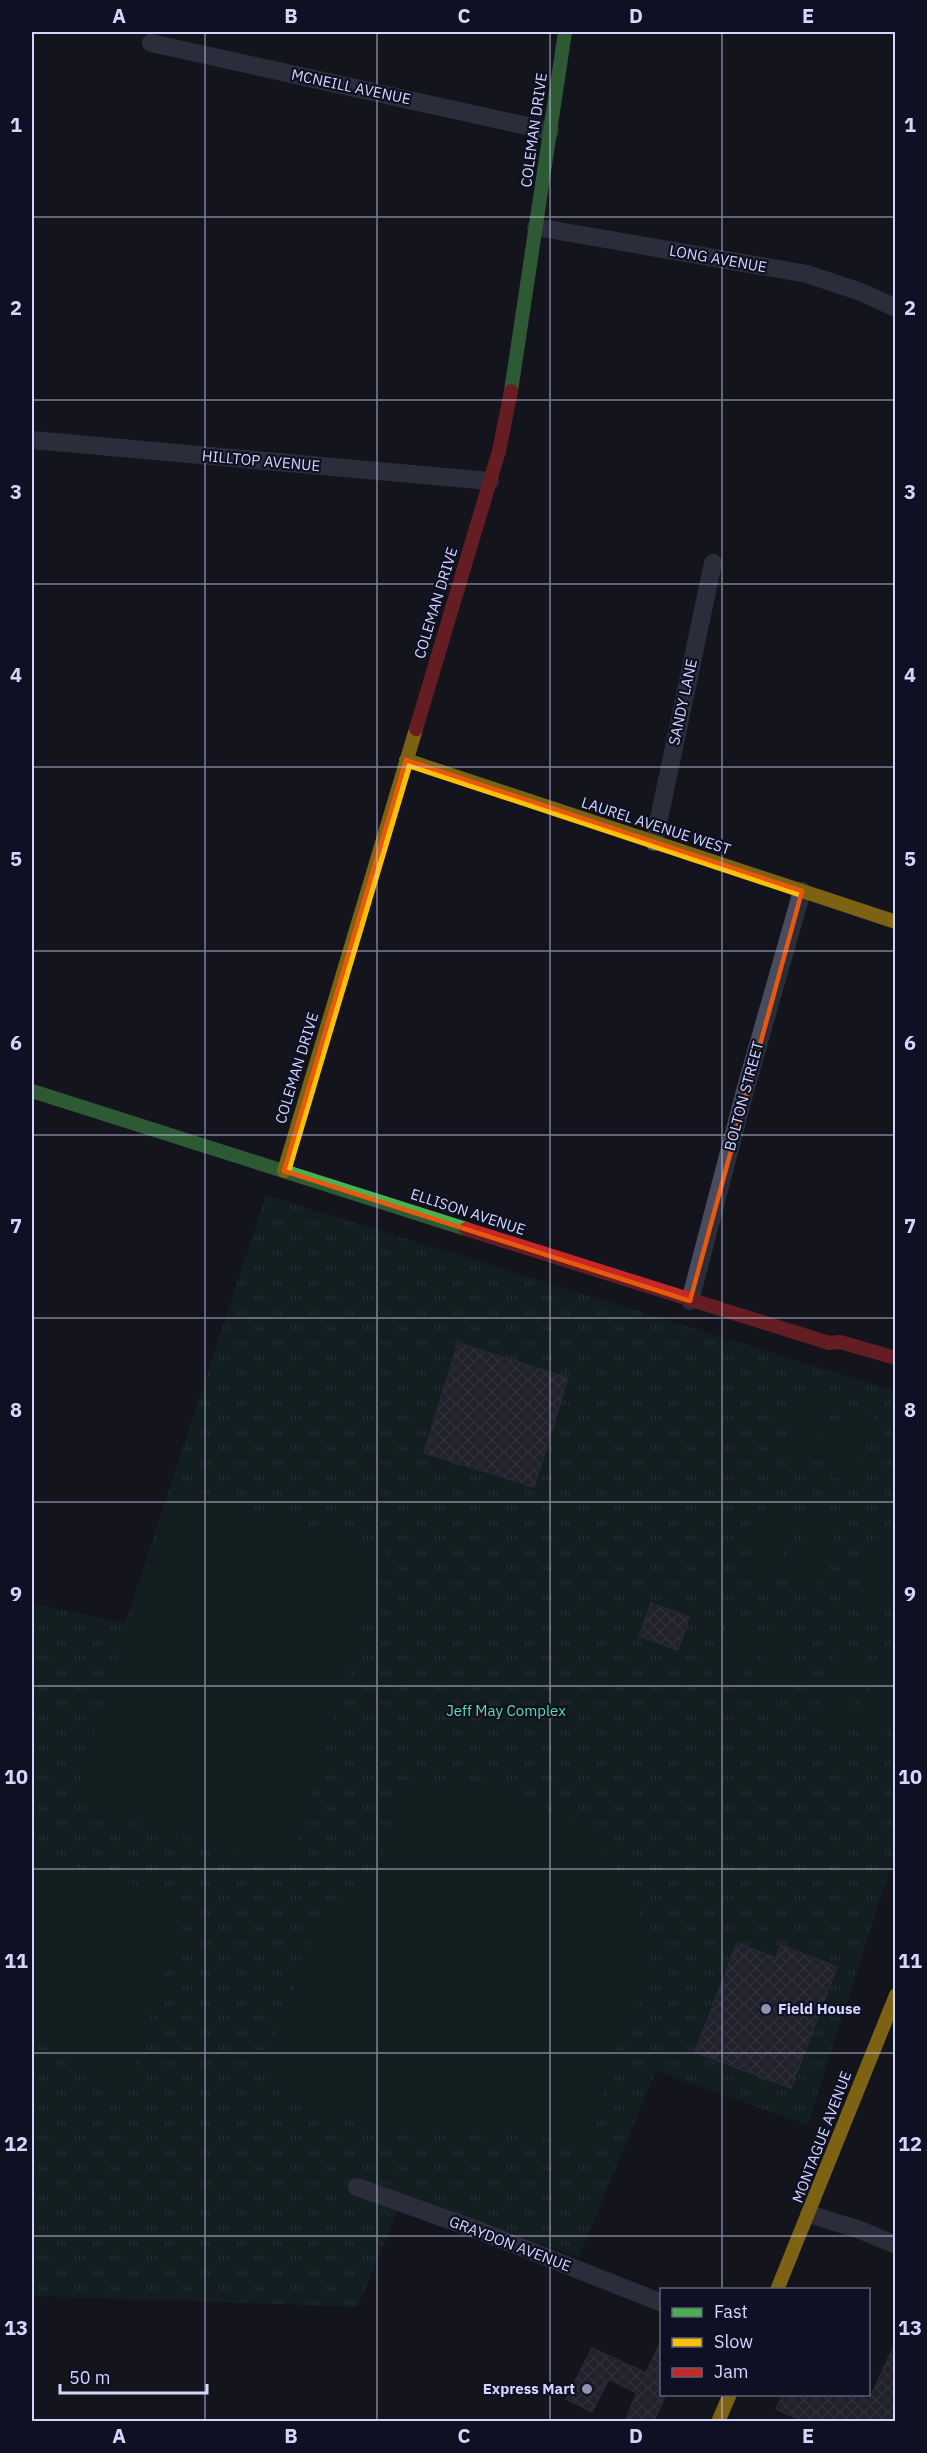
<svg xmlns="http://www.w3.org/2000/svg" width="927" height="2453" font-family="'IBM Plex Sans',sans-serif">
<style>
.park{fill:url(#park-tufts)}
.pitch{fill:#122a25}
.building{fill:url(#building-cross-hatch);stroke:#3e3f52;stroke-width:1.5}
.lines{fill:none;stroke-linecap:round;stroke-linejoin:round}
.street{stroke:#494c5f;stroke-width:18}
.fast{stroke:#4caf50;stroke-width:14}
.slow{stroke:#ffc107;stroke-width:14}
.jam{stroke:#c62828;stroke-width:14}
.marked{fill:none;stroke:#e8590c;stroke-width:4.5;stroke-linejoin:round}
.grid{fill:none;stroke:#d3d7fd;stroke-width:1.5;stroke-opacity:0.55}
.poi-dot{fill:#9093af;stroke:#0f1023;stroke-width:2}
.labels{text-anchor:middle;stroke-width:4.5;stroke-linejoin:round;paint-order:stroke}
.street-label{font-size:15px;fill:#d3d7fd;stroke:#0f1023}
.park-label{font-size:15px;fill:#62daa2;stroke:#0f1023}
.poi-label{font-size:15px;font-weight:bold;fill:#d3d7fd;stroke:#0f1023;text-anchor:start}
.neatline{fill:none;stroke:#d3d7fd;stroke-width:2}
.grid-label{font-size:20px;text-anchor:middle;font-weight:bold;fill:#d3d7fd}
</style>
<defs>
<pattern id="park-tufts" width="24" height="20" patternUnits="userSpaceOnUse" patternTransform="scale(1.5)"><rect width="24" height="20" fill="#122a25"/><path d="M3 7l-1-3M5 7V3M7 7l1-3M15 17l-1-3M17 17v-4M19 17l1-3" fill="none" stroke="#344846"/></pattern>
<pattern id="building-cross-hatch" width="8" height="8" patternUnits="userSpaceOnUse" patternTransform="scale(1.5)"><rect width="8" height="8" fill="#323240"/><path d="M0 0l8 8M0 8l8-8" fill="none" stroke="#4f4f5c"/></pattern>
</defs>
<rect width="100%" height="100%" fill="#14141e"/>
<path class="park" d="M266,1195L895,1391V1853L808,2125L656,2071L579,2257L403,2197L358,2307L32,2296V1603L125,1623Z"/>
<path class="pitch" d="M802,1394L831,1404L809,1471L780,1461Z
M844,1406L873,1416L851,1483L822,1474Z
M174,1484L387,1553L287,1870L73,1802Z
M767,1504L796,1514L773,1581L745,1572Z
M809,1517L837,1526L815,1594L787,1584Z
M875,1538L895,1545V1573L882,1615L853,1605Z
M731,1613L759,1623L738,1690L709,1680Z
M773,1626L801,1635L779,1703L751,1693Z
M839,1647L868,1657L846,1724L817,1714Z
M880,1659L895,1665V1709L886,1736L858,1727Z
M405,1781H466L529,1798L580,1829L608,1856L634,1895L651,1961L625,2041L615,2050L586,2151L505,2124L416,2135L281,2096L264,2064L316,1931L380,1866Z
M32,1854L175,1896L185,1914L126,2090L64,2062L32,2031Z"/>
<path class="building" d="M458,1343L568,1378L534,1487L424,1453Z
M651,1603L689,1617L678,1650L639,1636Z
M737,1943L776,1958L781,1945L837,1967L791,2088L695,2052Z
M662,2339V2394H666L654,2421H625L637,2393L609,2379L592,2412L566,2399L592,2348L646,2373Z
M896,2341V2421H803L776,2409L783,2394H857L869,2400Z"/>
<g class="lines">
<path class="street" d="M151,43L550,131
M536,227L807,274L861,292L896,308
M32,440L490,481
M654,842L713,563
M690,1301L745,1091L802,891
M357,2187L483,2232L662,2303
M809,2214L860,2230L896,2245"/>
<path class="fast" d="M511,391L565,32
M32,1091L466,1229"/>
<path class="slow" d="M406,760L896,922
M284,1171L416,729
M777,2290L896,1995
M718,2422L730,2394"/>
<path class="jam" d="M416,729L499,451L511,391
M466,1229L829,1343L840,1342L896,1358"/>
</g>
<path d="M0 0H927V2453H0ZM406,760L802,891L690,1301L284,1171Z" fill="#14141e" fill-opacity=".55" fill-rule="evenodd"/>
<path class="marked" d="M406,760L802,891L690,1301L284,1171Z"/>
<path class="grid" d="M205,32V2422M377,32V2422M550,32V2422M722,32V2290M32,217H896M32,400H896M32,584H896M32,767H896M32,951H896M32,1135H896M32,1318H896M32,1502H896M32,1686H896M32,1869H896M32,2053H896M32,2236H896M722,2394V2422"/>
<g class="poi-dot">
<circle cx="766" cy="2009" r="6"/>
<circle cx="587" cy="2389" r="6"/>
</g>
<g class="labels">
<g class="street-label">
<text transform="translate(351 87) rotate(12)" y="5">MCNEILL AVENUE</text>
<text transform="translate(534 130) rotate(-82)" y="5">COLEMAN DRIVE</text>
<text transform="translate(718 259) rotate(10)" y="5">LONG AVENUE</text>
<text transform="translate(261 461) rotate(5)" y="5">HILLTOP AVENUE</text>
<text transform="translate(436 603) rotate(-73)" y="5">COLEMAN DRIVE</text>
<text transform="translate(683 702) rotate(-78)" y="5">SANDY LANE</text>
<text transform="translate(656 826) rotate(18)" y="5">LAUREL AVENUE WEST</text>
<text transform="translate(297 1068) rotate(-73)" y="5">COLEMAN DRIVE</text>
<text transform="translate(744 1096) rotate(-75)" y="5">BOLTON STREET</text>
<text transform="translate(468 1212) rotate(18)" y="5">ELLISON AVENUE</text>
<text transform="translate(822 2137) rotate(-69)" y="5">MONTAGUE AVENUE</text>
<text transform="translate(510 2244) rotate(21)" y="5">GRAYDON AVENUE</text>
</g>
<g class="park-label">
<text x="506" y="1716">Jeff May Complex</text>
</g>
<g class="poi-label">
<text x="778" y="2014">Field House</text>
<text x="575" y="2394" text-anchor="end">Express Mart</text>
</g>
</g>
<rect width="927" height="2453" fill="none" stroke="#0f1023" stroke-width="66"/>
<rect x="660" y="2288" width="210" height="108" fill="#0f1023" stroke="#5d607a" stroke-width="1.5"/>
<rect x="672" y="2308" width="30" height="9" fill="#4caf50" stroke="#5d607a" stroke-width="1.5"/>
<text x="714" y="2318" font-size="18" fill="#d3d7fd">Fast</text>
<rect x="672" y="2338" width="30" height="9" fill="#ffc107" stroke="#5d607a" stroke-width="1.5"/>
<text x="714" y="2348" font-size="18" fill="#d3d7fd">Slow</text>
<rect x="672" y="2368" width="30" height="9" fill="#c62828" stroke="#5d607a" stroke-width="1.5"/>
<text x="714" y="2378" font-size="18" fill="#d3d7fd">Jam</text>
<path d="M60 2384v9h147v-9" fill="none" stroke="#d3d7fd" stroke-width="3"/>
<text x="69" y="2384" font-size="18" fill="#d3d7fd" stroke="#0f1023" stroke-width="4.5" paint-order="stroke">50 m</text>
<rect x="33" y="33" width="861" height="2387" class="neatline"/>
<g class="grid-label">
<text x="119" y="23">A</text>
<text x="291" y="23">B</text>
<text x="464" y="23">C</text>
<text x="636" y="23">D</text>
<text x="808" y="23">E</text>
<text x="16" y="132">1</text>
<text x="910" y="132">1</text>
<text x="16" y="315">2</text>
<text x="910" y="315">2</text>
<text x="16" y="499">3</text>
<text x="910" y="499">3</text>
<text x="16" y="682">4</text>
<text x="910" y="682">4</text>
<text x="16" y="866">5</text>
<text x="910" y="866">5</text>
<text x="16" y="1050">6</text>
<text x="910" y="1050">6</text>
<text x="16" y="1233">7</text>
<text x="910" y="1233">7</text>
<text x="16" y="1417">8</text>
<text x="910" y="1417">8</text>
<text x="16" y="1601">9</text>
<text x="910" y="1601">9</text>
<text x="16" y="1784">10</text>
<text x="910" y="1784">10</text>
<text x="16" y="1968">11</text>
<text x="910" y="1968">11</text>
<text x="16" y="2151">12</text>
<text x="910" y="2151">12</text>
<text x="16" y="2335">13</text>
<text x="910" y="2335">13</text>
<text x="119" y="2443">A</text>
<text x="291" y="2443">B</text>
<text x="464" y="2443">C</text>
<text x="636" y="2443">D</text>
<text x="808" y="2443">E</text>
</g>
</svg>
